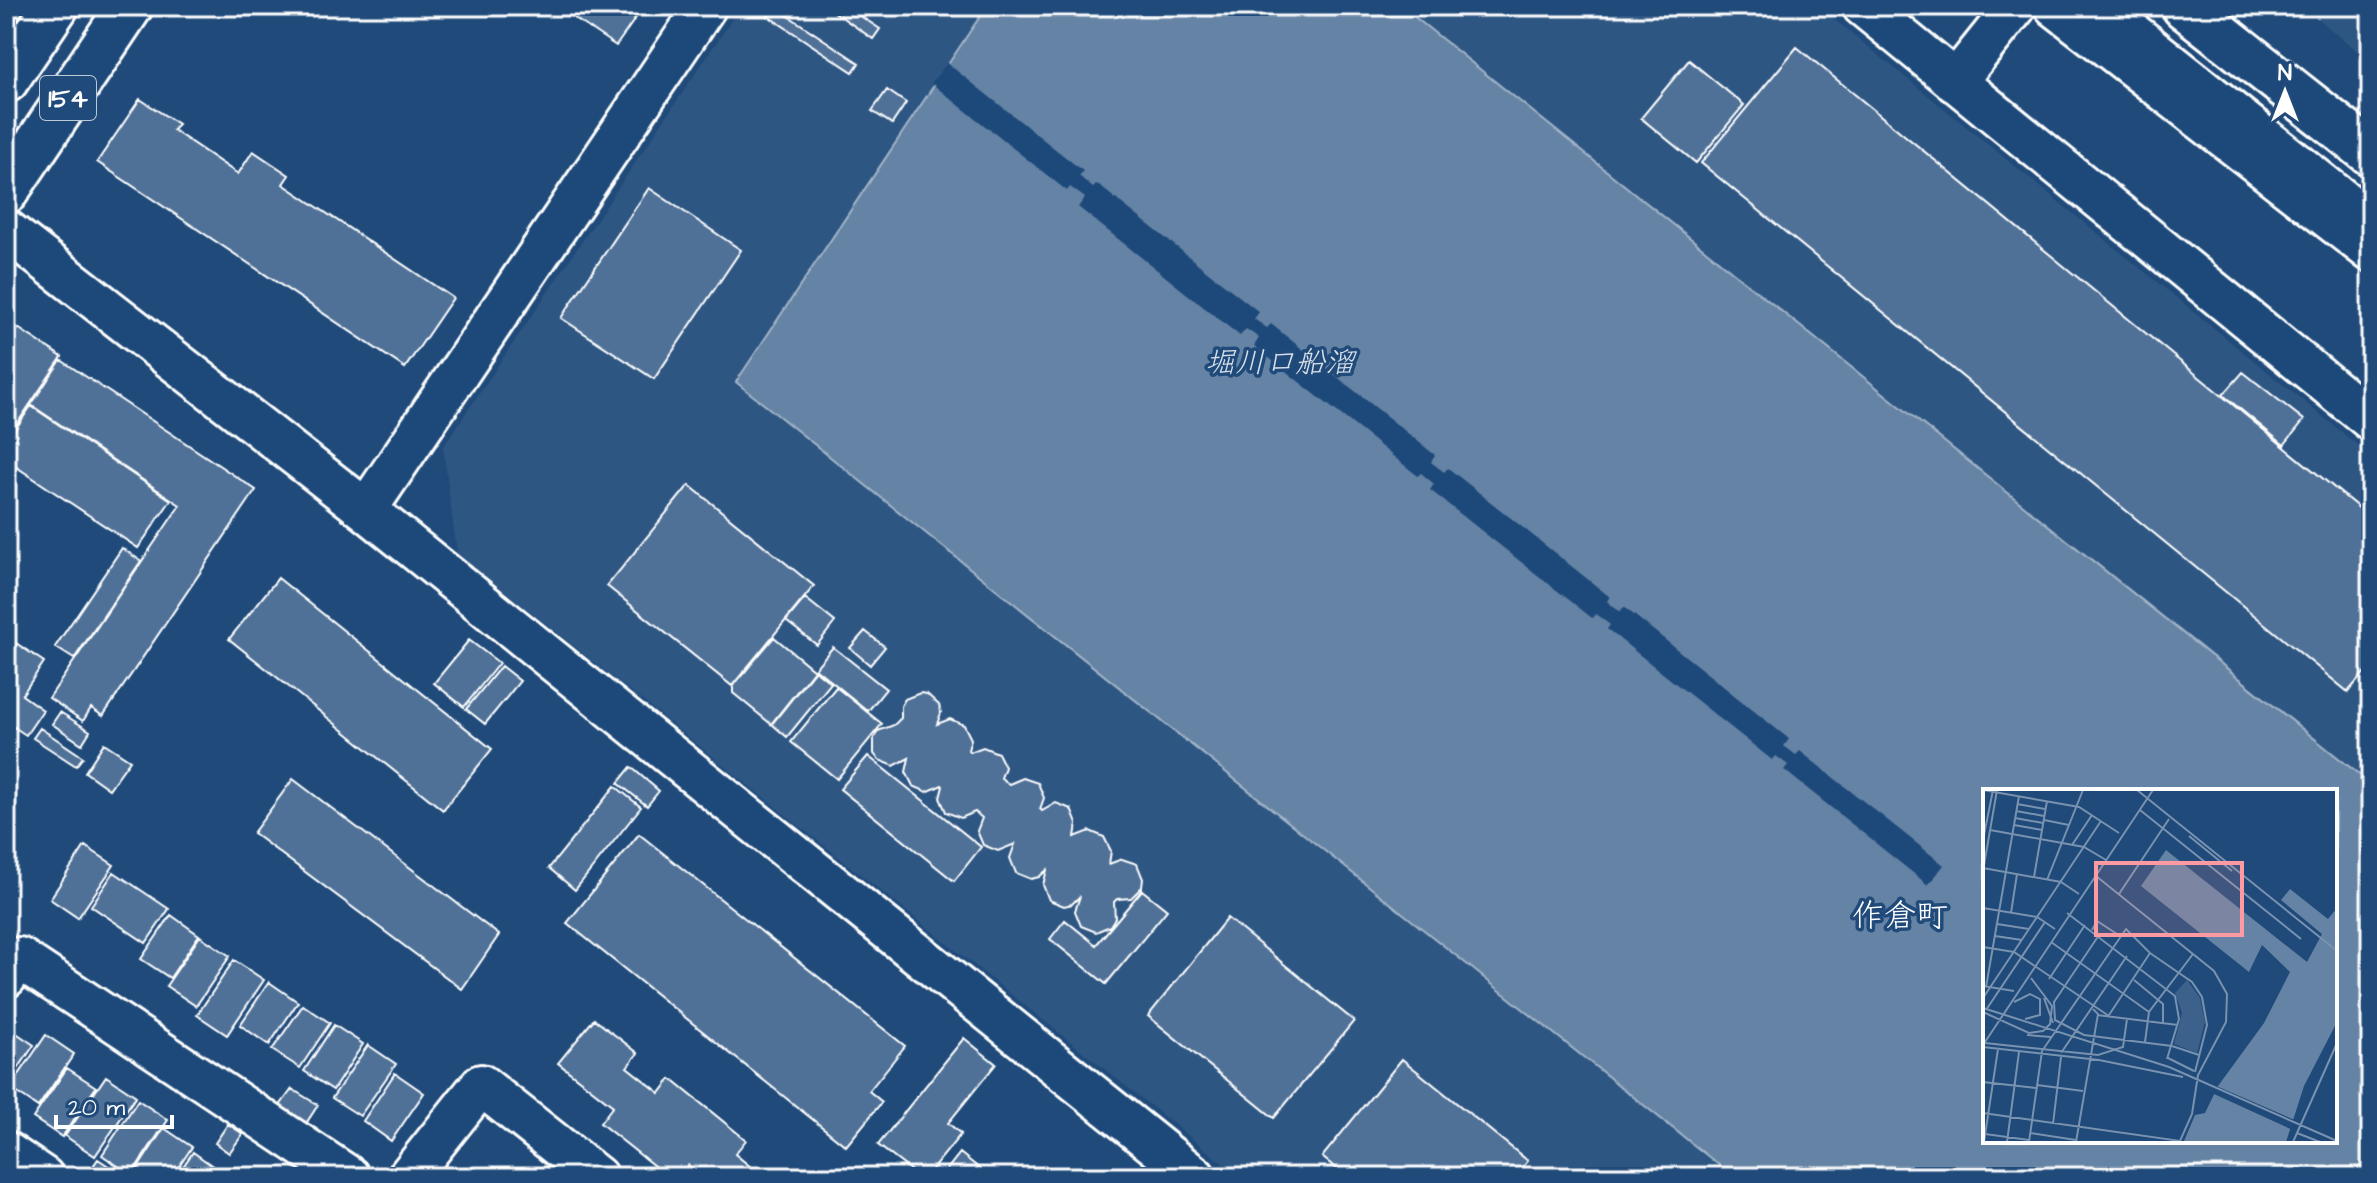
<svg xmlns="http://www.w3.org/2000/svg" width="2377" height="1183" font-family="'Architects Daughter','Klee One',sans-serif">
<style>
.built{fill:#2e5683}
.water{fill:#6583a4;stroke:#a3b5c8;stroke-width:2;fill-rule:evenodd}
.pier{fill:#1f4a7a}
.building{fill:#507197;stroke:#fff;stroke-width:2}
.lines{fill:none;stroke-linecap:round;stroke-linejoin:round}
.minor-casing{stroke:#fff;stroke-width:46}
.highway-casing{stroke:#fff;stroke-width:50}
.minor{stroke:#1f4a7a;stroke-width:40}
.highway{stroke:#1f4a7a;stroke-width:44}
.labels{text-anchor:middle;stroke-width:7;stroke-linejoin:round;paint-order:stroke}
.shield{fill:#1f4a7a;stroke:#bcc9d7;stroke-width:2}
.shield-label{font-size:26px;font-weight:bold;fill:#fff}
.water-label{font-size:30px;font-style:italic;fill:#d8e0e8;stroke:#1f4a7a}
.quarter-label{font-size:32px;fill:#fff;stroke:#1f4a7a}
.inset-road{fill:none;stroke:#7992af;stroke-width:2}
.view{fill:#ff9aa2;fill-opacity:0.15;stroke:#ff9aa2;stroke-width:4}
.inset-edge{fill:none;stroke:#fff;stroke-width:4}
</style>
<rect width="100%" height="100%" fill="#1f4a7a"/>
<filter id="ink" filterUnits="userSpaceOnUse"><feTurbulence type="fractalNoise" baseFrequency=".0125" numOctaves="2"/><feDisplacementMap in="SourceGraphic" scale="16" xChannelSelector="R" yChannelSelector="G"/><feConvolveMatrix kernelMatrix="1 2 1 2 8 2 1 2 1" color-interpolation-filters="sRGB"/></filter>
<g filter="url(#ink)">
<path class="built" d="M741,6H987L737,382L1734,1177H1240L457,553L443,447Z
M1401,6H1818L2371,456V784Z
M2302,6H2371V62Z"/>
<path class="water" d="M987,6H1401L2371,784V1177H1734L736,382ZM1985,791H2335V1141H1985Z"/>
<path class="pier" d="M947,63L1083,171L1079,176L1093,188L1097,184L1259,312L1254,319L1267,328L1271,324L1435,455L1431,462L1444,472L1448,468L1610,597L1607,601L1620,612L1624,607L1789,739L1784,746L1796,755L1800,751L1944,865L1928,885L1784,770L1788,765L1776,756L1772,760L1607,629L1610,625L1596,614L1592,618L1430,490L1434,484L1421,473L1418,476L1254,346L1259,338L1246,329L1240,336L1078,207L1085,198L1070,187L1067,191L931,83Z"/>
<path class="building" d="M556,6H644L616,46Z
M826,6H845L880,29L873,39Z
M775,7L859,63L853,72L768,16Z
M1797,47L2371,518V665L2348,692L1701,163Z
M1689,60L1744,105L1696,163L1641,118Z
M887,90L906,103L892,124L872,111Z
M140,99L178,124L173,130L238,174L253,151L289,175L283,184L453,298L405,368L97,162Z
M649,188L741,250L654,379L561,318Z
M18,328L62,357L6,440V345Z
M61,360L256,490L103,716L91,708L83,721L49,698L180,505L31,405Z
M2243,372L2304,420L2284,445L2223,395Z
M31,406L171,500L138,548L6,460V443Z
M689,485L814,586L732,686L607,586Z
M122,548L141,561L74,659L55,647Z
M278,578L492,749L443,810L229,639Z
M805,598L835,622L817,645L786,621Z
M865,631L885,647L870,665L850,648Z
M774,637L814,670L771,724L733,693V686Z
M469,640L499,663L464,707L434,683Z
M16,643L44,662L22,695L43,710L26,735L6,722V658Z
M833,647L886,689L868,711L815,668Z
M501,666L520,681L485,724L466,709Z
M815,670L831,683L787,737L772,724Z
M836,687L882,724L837,779L791,742Z
M920,693L927,694L939,705L941,713L937,724L950,719L964,725L971,739L968,750L970,752L983,747L998,753L1005,767L1001,778L1009,784L1023,778L1038,783L1044,798L1040,809L1042,811L1056,803L1071,809L1077,824L1075,837L1090,831L1104,837L1111,851L1109,864L1122,859L1137,864L1143,879L1142,887L1131,898L1117,899L1114,902L1115,918L1110,926L1096,932L1081,926L1075,911L1080,896L1072,904L1064,906L1049,900L1043,885L1047,870L1039,877L1031,879L1016,873L1010,858L1015,844L998,851L983,845L977,831L982,818L975,812L961,818L946,812L940,798L943,786L942,785L927,792L913,786L906,772L909,758L894,766L879,760L874,754V738L878,731L894,725L901,718V706L905,699Z
M60,712L90,731L82,744L52,724Z
M40,728L83,757L76,766L33,738Z
M104,743L130,760L109,789L85,772Z
M868,756L981,847L954,881L840,789Z
M631,767L659,791L647,806L618,783Z
M293,779L499,935L462,989L253,833Z
M615,786L641,807L575,890L549,868Z
M639,834L905,1046L869,1091L882,1102L846,1146L567,923Z
M85,846L114,865L78,918L50,899Z
M114,872L169,909L146,943L91,906Z
M1142,890L1167,910L1106,984L1050,939L1065,920L1096,945Z
M171,915L199,935L170,978L141,959Z
M1227,918L1354,1021L1274,1118L1148,1016Z
M200,936L230,956L196,1006L166,986Z
M234,960L264,980L227,1035L197,1015Z
M269,982L298,1002L269,1045L240,1025Z
M303,1005L330,1023L300,1068L272,1050Z
M594,1019L638,1053L627,1067L660,1093L671,1079L746,1140L735,1154L763,1177H703L688,1165L679,1177H668L600,1123L613,1106L558,1063Z
M334,1025L363,1044L333,1090L304,1071Z
M6,1026L34,1045L6,1087Z
M46,1035L74,1054L38,1107L10,1088Z
M964,1038L996,1064L948,1123L961,1134L926,1177H919L878,1145Z
M368,1045L396,1064L360,1116L332,1098Z
M1402,1059L1528,1161L1515,1177H1347L1322,1157Z
M67,1068L96,1087L62,1137L33,1118Z
M395,1073L424,1093L391,1141L363,1121Z
M106,1076L136,1096L95,1156L65,1136Z
M292,1089L318,1105L305,1125L279,1107Z
M138,1100L168,1120L131,1175L102,1155Z
M228,1124L243,1134L229,1153L215,1143Z
M164,1128L192,1147L172,1177H132Z
M193,1152L221,1172L218,1177H176Z
M960,1153L990,1177H941Z
M98,1159L125,1177H97L89,1172Z"/>
<g class="lines">
<defs>
<path id="minor" d="M1863,6L2371,420
M2055,6L2371,251
M1955,82L2016,6
M6,230L366,510L1195,1177
M366,510L706,6
M6,977L19,958L349,1177
M6,1152L43,1177
M408,1177L481,1085L597,1177"/>
<path id="highway" d="M2095,6L2371,225
M2184,6L2371,153
M6,80L56,6
M6,191L130,6"/>
</defs>
<use href="#minor" class="minor-casing"/>
<use href="#highway" class="highway-casing"/>
<use href="#minor" class="minor"/>
<use href="#highway" class="highway"/>
</g>
</g>
<g class="labels">
<rect class="shield" x="40" y="76" width="56" height="44" rx="6"/>
<g class="shield-label">
<text x="68" y="107">154</text>
</g>
<g class="water-label">
<text x="1280" y="372">堀川口船溜</text>
</g>
<g class="quarter-label">
<text x="1900" y="926">作倉町</text>
</g>
</g>
<g transform="translate(1983 789)">
<rect width="354" height="354" fill="#1f4a7a"/>
<path d="M204,191L217,209L222,233L214,264L191,255L199,224L192,204Z" fill="#3c618b"/>
<path d="M183,61L324,173L339,145L298,111L307,100L345,130L354,119V233L321,297L303,353L201,352L212,326L222,324L235,297L281,234L307,183L279,156L266,183L158,97Z" fill="#6583a4"/>
<path d="M231,296L314,332L312,342L231,305L226,302Z" fill="#1f4a7a"/>
<path class="inset-road" d="M0,1L96,18L136,44M154,1L354,162M34,15L62,20M157,21L318,150M33,22L61,27M32,29L60,34M61,31L86,36M31,36L59,41M7,41L101,58L123,71M206,47L249,82M0,51L10,1M89,56L109,26M0,79L78,93L96,105M0,82L14,1M51,88L64,12M64,91L100,1M136,105L186,30M0,119L54,128L72,140M28,124L34,85M84,124L192,207L196,230L184,270M14,135L46,140M109,141L114,132L137,147M116,146L71,213L72,231L101,246L189,257L216,266M12,147L39,151M68,153L166,223M0,158L31,163L126,227M66,190L102,136M151,191L180,215V234M0,197L31,202M3,198L36,7M0,209L118,32M61,209L70,234M31,213L47,205L57,210V226L42,230M0,219L186,278L354,352M3,221L62,133M0,223L46,244L60,242L67,235L69,217L48,189M114,226L195,236M126,226L167,164M44,246L68,248M162,253L166,223L210,165M2,254L115,266L140,258L144,230M0,256L170,1M0,258L116,271M78,264L144,167M185,269L211,282M116,271L200,288M0,293L53,299M54,296L100,302M0,324L197,352L209,325L215,286L243,233L244,205L231,182L113,87M70,335L78,268M47,344L93,351M314,344L337,353M2,345L46,351M1,353L15,260M24,353L36,263M46,353L59,262L143,140L167,164L209,193L219,208L224,236L212,283M93,353L115,225L110,220M310,353L354,254"/>
<path class="view" d="M113,74H259V146H113Z"/>
<rect width="354" height="354" class="inset-edge"/>
</g>
<rect width="2377" height="1183" fill="none" stroke="#1f4a7a" stroke-width="32"/>
<rect x="16" y="16" width="2345" height="1151" fill="none" stroke="#fff" stroke-width="3" filter="url(#ink)"/>
<g transform="translate(2285 92)" stroke="#1f4a7a" stroke-width="6" paint-order="stroke">
<path d="M0-6L14 30L0 20L-14 30Z" fill="#ffffff"/>
<text y="-12" font-size="22" font-weight="bold" text-anchor="middle" fill="#ffffff">N</text>
</g>
<path d="M56 1115v12h116v-12" fill="none" stroke="#ffffff" stroke-width="4"/>
<text x="68" y="1115" font-size="24" fill="#ffffff" stroke="#1f4a7a" stroke-width="6" paint-order="stroke">20 m</text>
</svg>
